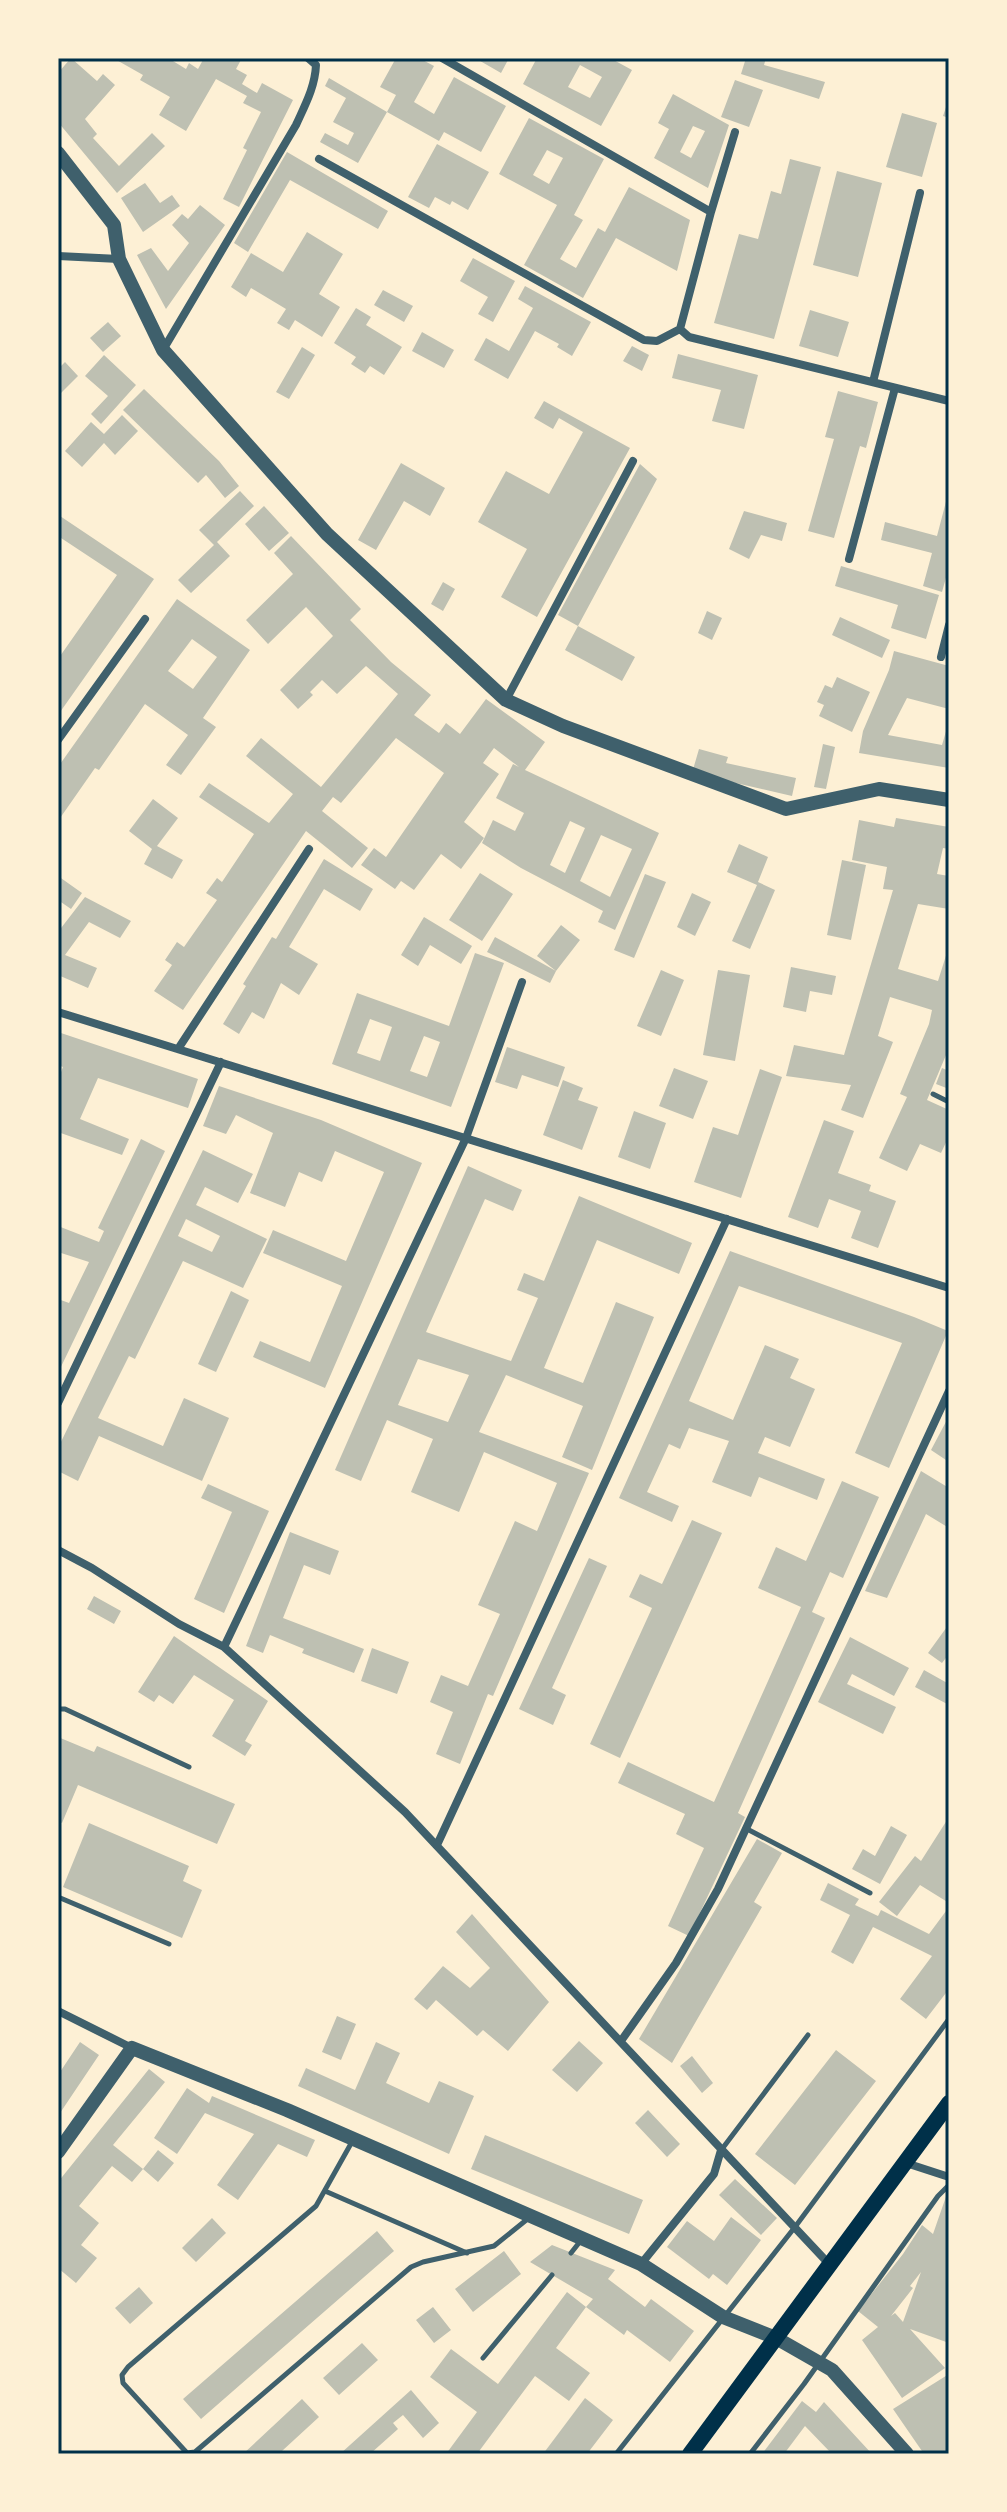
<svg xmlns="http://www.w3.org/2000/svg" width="1007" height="2512" font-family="'Playfair Display',serif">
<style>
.building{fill:#bec0b2;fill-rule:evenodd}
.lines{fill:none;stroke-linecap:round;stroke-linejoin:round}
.service{stroke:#3f606c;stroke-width:5}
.minor{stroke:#3f606c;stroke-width:8}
.tertiary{stroke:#3f606c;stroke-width:14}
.secondary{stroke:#003049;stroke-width:16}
.neatline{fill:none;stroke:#003049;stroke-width:3}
</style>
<rect width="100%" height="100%" fill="#fdf0d5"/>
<path class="building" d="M71,58L97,81L103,74L115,85L85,119L97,134L93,138L119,166L152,133L165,146L117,193L58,122V73Z
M113,58H168L186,69L189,63L198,69L204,58H242L236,69L247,75L242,84L257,93L262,83L293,100L239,207L223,199L247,150L243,148L261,112L243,103L247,96L216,79L186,131L159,115L170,97L140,80L143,75Z
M396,58H419L434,66L414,102L434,114L454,77L506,106L481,152L444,132L439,141L387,112L396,95L380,87Z
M475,58H504L508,60L501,73Z
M537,58H610L632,70L601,126L523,84ZM580,65L602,77L590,98L568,87Z
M746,58H766L764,65L825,82L819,99L741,74Z
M329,78L387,112L358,163L320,142L325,133L348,145L354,133L333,122L346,98L325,86Z
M735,80L763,90L749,127L721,117Z
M673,94L729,125L708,188L654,158L669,129L658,123ZM693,126L705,131L691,158L680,152Z
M949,98V118L943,116Z
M902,113L937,123L922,177L886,167Z
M529,118L604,159L574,215L583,220L560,259L576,268L598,228L605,232L629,187L690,220L677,271L616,238L583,298L524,265L557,205L499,174ZM547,150L563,158L549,184L533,175Z
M437,144L489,172L468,210L452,201L450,205L435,197L429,208L408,197Z
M287,152L388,211L378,229L290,180L248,252L234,243Z
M790,159L821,167L774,339L714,323L739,234L758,239L771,191L781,194Z
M837,171L882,183L858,277L813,265Z
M145,183L160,203L172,195L180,206L143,232L121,198Z
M200,205L225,225L166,309L137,255L151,248L168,271L189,243L172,225L182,214L188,219Z
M307,232L343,254L319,294L340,307L322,337L295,320L289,330L277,323L286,309L251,288L246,297L231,287L251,253L283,272Z
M473,258L515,281L493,322L478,314L488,297L460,281Z
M525,286L591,322L572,356L557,347L559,344L535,331L508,379L474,360L486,338L509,351L533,308L518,299Z
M383,290L413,306L404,322L374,305Z
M356,308L371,317L366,325L402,347L384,375L370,366L365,373L351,364L356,357L334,343Z
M810,310L849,322L838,357L799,346Z
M108,322L121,336L103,352L90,338Z
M422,332L454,350L444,368L412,351Z
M632,346L649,355L642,371L623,361Z
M302,347L315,355L289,399L276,392Z
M678,354L758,375L744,429L712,421L721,390L672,378Z
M104,355L136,385L101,424L91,414L108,396L85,376Z
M65,362L78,376L58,396V369Z
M144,389L219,461L239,486L225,498L206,475L198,483L123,410Z
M838,391L878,402L866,448L860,446L834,538L808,531L834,439L825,437Z
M544,401L630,448L537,617L501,597L527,549L478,522L506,471L549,494L583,432L559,418L553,429L534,418Z
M122,415L138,431L115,455L104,443L82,467L65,451L91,422L104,434Z
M401,463L445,488L430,516L404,501L376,550L358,540Z
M640,464L657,479L578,626L558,615Z
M240,491L254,506L217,542L230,556L191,593L178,580L214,545L199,530Z
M948,494L949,567L942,592L923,586L932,553L881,540L885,522L937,536Z
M264,506L289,533L269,551L245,524Z
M744,511L787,523L782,541L761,535L749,559L729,549Z
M60,516L154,579L58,715V659L117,575L58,536V520Z
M291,536L361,609L350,620L391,662L431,695L414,715L439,733L446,723L460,734L486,699L545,742L525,770L659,833L615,930L598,922L603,911L521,868L482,843L493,820L515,831L524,813L496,798L513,764L519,767L494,748L483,763L499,774L464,822L484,838L461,869L441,854L414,890L401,881L395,889L361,865L374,848L386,857L444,773L396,738L341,803L333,797L322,811L368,848L352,868L306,831L183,1010L154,991L172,965L165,960L177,942L184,947L217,900L206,893L217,878L222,882L254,834L199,797L209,783L269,823L293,794L246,756L261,738L321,787L398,694L366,666L337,694L322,680L310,692L313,695L298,709L280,690L333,636L306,607L268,644L246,620L293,574L274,553ZM570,821L585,828L565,873L550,865ZM601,835L632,849L610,897L580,881Z
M841,566L939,595L926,639L891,628L898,605L835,586Z
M443,582L455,589L443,611L431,604Z
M177,599L250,650L203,718L216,727L181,775L166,765L188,735L145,704L99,770L95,768L58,821V767ZM192,639L217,657L193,689L168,671Z
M707,611L722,618L712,640L698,633Z
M840,617L890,640L882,658L832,635Z
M578,626L635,657L622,681L565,650Z
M894,651L949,666V709L907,698L888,735L942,745L949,721V768L859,753L863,731L889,670Z
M837,677L870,692L852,732L819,716L824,705L817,702L825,685L832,688Z
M823,744L835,747L826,789L814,787Z
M699,749L728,757L726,763L796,778L792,796L692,773Z
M153,799L178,818L157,846L183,860L172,879L144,864L152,849L129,831Z
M896,818L949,827V849L943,848L937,874L949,876V909L918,904L898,969L938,981L949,946V1048L927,1100L949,1110V1136L941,1153L920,1144L907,1171L879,1158L907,1097L900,1094L929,1024L932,1010L890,997L878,1036L893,1042L863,1118L841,1110L851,1085L786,1076L794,1045L844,1055L893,890L883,889L887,867L852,860L859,820L894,827Z
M739,844L768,857L758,882L775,890L750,949L732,941L757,885L727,872Z
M324,859L373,889L360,911L324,889L289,947L318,964L299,995L281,983L264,1019L252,1012L239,1034L223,1024L246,986L243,984L272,937L276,939Z
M842,860L866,865L851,940L827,935Z
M480,873L513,894L482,941L449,920Z
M645,874L666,882L634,958L614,950Z
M58,876L82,893L71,909L58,900Z
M692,893L711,902L695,936L677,927Z
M85,897L131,921L120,938L89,922L65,955L97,968L88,988L58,975V932Z
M424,917L472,946L461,964L430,945L418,966L401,955Z
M561,925L580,940L556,971L537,956Z
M495,937L556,971L550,983L487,952Z
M475,953L504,963L451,1107L332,1064L357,993L449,1026ZM370,1019L392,1027L380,1061L357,1053ZM424,1036L440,1042L427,1077L410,1071Z
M791,967L836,976L832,995L810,991L806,1012L783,1007Z
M661,970L684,980L661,1036L637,1026Z
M718,970L750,975L735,1061L703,1055Z
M58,1032L198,1079L188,1108L98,1078L80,1119L129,1139L122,1155L58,1132V1080L63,1067L58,1065Z
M507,1047L565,1067L558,1087L522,1075L517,1089L495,1082Z
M674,1068L708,1081L693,1119L659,1106Z
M942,1068L949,1071V1089L936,1084Z
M760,1069L782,1077L741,1198L694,1182L713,1127L738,1135Z
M563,1080L583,1088L578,1100L598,1107L582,1150L543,1135Z
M219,1086L321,1120L422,1163L325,1388L253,1357L260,1341L310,1362L342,1286L263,1253L273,1230L346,1261L384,1172L335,1151L322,1182L299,1172L285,1207L250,1193L273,1133L236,1115L226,1134L203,1126Z
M634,1111L666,1123L650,1169L618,1157Z
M824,1120L854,1131L838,1173L871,1185L869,1191L896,1201L878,1248L851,1238L861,1211L829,1199L818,1228L788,1217Z
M141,1139L165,1151L58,1373V1299L69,1303L89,1262L58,1252V1226L99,1242L104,1231L98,1228Z
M203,1150L253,1174L238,1203L205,1187L196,1205L267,1239L243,1288L183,1261L135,1359L129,1356L98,1418L163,1446L184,1398L229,1418L202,1481L99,1436L78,1481L58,1471V1448ZM186,1219L220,1236L212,1252L178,1236Z
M468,1166L522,1190L513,1211L485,1199L426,1332L511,1361L538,1298L517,1290L524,1273L544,1281L579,1196L692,1243L679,1274L597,1240L544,1368L583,1383L616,1302L654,1317L592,1470L562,1457L583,1406L506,1375L479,1432L589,1473L493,1696L488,1694L460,1764L436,1754L453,1712L430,1702L441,1675L468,1686L500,1614L478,1605L515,1521L537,1531L557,1483L484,1452L459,1512L411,1492L433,1439L387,1420L361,1481L335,1470ZM418,1359L469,1375L448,1422L398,1405Z
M730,1251L914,1317L948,1331L889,1468L855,1453L902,1343L739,1286L689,1401L733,1420L765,1345L799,1359L790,1378L815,1389L790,1447L765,1437L758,1453L825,1479L817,1500L759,1477L751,1497L712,1482L729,1441L689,1428L680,1449L669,1444L647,1492L679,1506L672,1522L619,1498Z
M231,1291L249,1300L216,1372L198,1364Z
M949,1416V1462L931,1450Z
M921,1471L949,1488V1528L926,1514L887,1598L865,1591Z
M842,1481L879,1497L843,1578L830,1572L812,1612L825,1618L738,1813L745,1817L689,1936L668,1926L704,1848L676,1834L685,1814L618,1783L628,1762L714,1802L801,1607L758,1588L776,1547L806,1561Z
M208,1484L269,1511L224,1613L194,1599L232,1512L201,1498Z
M692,1520L722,1533L620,1758L590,1744L652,1608L629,1597L640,1574L662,1584Z
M290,1532L339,1551L330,1575L304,1565L283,1618L364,1649L354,1673L302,1653L304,1649L270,1635L263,1653L246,1646Z
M589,1558L607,1566L552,1688L566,1695L553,1725L519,1709Z
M94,1596L121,1611L114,1624L87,1609Z
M949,1624V1654L942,1663L928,1653Z
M174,1636L268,1701L245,1741L252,1745L245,1756L212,1736L234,1700L194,1675L173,1704L159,1695L154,1702L138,1692Z
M850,1637L909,1668L894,1696L852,1674L847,1684L896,1707L883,1734L818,1702Z
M372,1648L409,1662L397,1694L361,1681Z
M924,1670L949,1684V1705L915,1687Z
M58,1737L94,1752L97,1746L235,1804L217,1844L78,1785L62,1823L58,1821Z
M949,1817V1903L920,1885L897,1916L879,1902L915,1856L921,1861Z
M89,1823L189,1866L183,1881L202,1890L182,1938L63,1887Z
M891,1826L907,1835L880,1884L852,1869L863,1849L875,1856Z
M757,1839L782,1853L754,1902L762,1907L672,2063L639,2039Z
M828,1883L859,1899L855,1905L878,1916L881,1910L929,1934L949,1907V1989L926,2019L900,1999L932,1956L873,1927L853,1964L831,1952L850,1915L820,1900Z
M472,1914L549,2002L508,2051L483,2030L477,2036L436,2000L427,2010L414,1999L443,1966L470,1988L490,1968L456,1932Z
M337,2016L356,2024L341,2060L322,2052Z
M579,2041L603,2063L577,2092L552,2070Z
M80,2042L99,2055L58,2116V2070L60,2072Z
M376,2042L400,2053L386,2083L429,2103L439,2081L474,2096L449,2154L298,2086L306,2068L355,2090Z
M836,2050L876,2081L795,2185L755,2154Z
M692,2056L713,2083L702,2093L680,2066Z
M149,2069L165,2082L113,2145L143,2169L132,2182L112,2166L79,2206L99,2223L81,2245L97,2258L76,2283L58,2268V2182Z
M187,2088L209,2103L212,2096L315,2140L307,2157L278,2144L238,2200L217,2185L254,2134L205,2113L177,2154L154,2138Z
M648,2110L680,2144L667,2157L635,2123Z
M485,2135L643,2200L629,2234L471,2169Z
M158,2150L174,2163L158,2182L143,2169Z
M735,2179L777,2218L761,2235L719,2195Z
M949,2188V2343L910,2329L945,2368L902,2398L862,2340L878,2327L858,2311L903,2254L922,2225L933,2234ZM921,2272L903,2322L895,2313L891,2316L913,2288L910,2286Z
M731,2217L761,2240L727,2285L713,2274L709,2279L667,2247L687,2221L714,2241Z
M212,2218L226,2233L196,2262L182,2248Z
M377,2231L394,2251L201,2419L183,2399Z
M552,2245L615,2270L608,2279L645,2307L651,2299L694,2331L670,2362L627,2330L624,2335L586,2307L593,2299L530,2262Z
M504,2251L521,2274L473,2312L455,2289Z
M139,2287L153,2303L130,2324L115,2308Z
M567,2292L586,2307L556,2348L590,2373L569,2401L535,2376L477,2454H446L477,2412L430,2377L451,2349L498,2384Z
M433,2307L451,2330L434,2343L416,2320Z
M362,2343L378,2360L339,2395L323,2378Z
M949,2374V2454H924L893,2409Z
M411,2390L439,2423L423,2438L403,2415L393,2423L398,2429L370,2454H340Z
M585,2398L613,2420L587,2454H543Z
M302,2399L319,2417L282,2451L279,2454H243Z
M802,2401L816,2412L824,2402L872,2454H832L805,2426L784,2454H762Z"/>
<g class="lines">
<path class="service" d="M933,1094L949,1102
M58,1709H65L189,1767
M747,1829L870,1893
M58,1897L169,1944
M353,2140L316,2206L128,2367L122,2375L123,2383L187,2453L195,2452L411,2267L423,2262L494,2246L530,2217
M722,2149L808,2035
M325,2191L467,2253
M571,2253L582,2239
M483,2358L552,2275
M616,2454L795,2227L949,2019
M750,2454L804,2384L938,2196L949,2185"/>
<path class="minor" d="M442,58L711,212L680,329L689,337L949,401
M319,159L644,340L657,341L680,329
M711,212L735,132
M58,256L119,259
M163,350L296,125C305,105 315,87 316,65L308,58
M873,382L920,193
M849,559L895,388
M941,657L949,625
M506,700L633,461
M58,740L145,619
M58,1012L949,1288
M178,1049L309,849
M58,1403L221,1062
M58,1550L92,1568L179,1624L224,1647L405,1812L829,2264
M224,1647L466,1138L522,982
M437,1845L727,1219
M58,2011L132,2048
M621,2041L676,1963L718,1889L949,1391
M906,2163L949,2177
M641,2264L714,2174L721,2150"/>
<path class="tertiary" d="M58,153L114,225L119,259L163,350L327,534L506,700L563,726L786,809L879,789L949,800
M58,2152L132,2048L287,2110L641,2264L723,2317L776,2338L832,2370L907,2454"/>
<path class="secondary" d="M690,2454L949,2103"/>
</g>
<rect width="1007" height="2512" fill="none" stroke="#fdf0d5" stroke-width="120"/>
<rect x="60" y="60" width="887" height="2392" class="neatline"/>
</svg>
